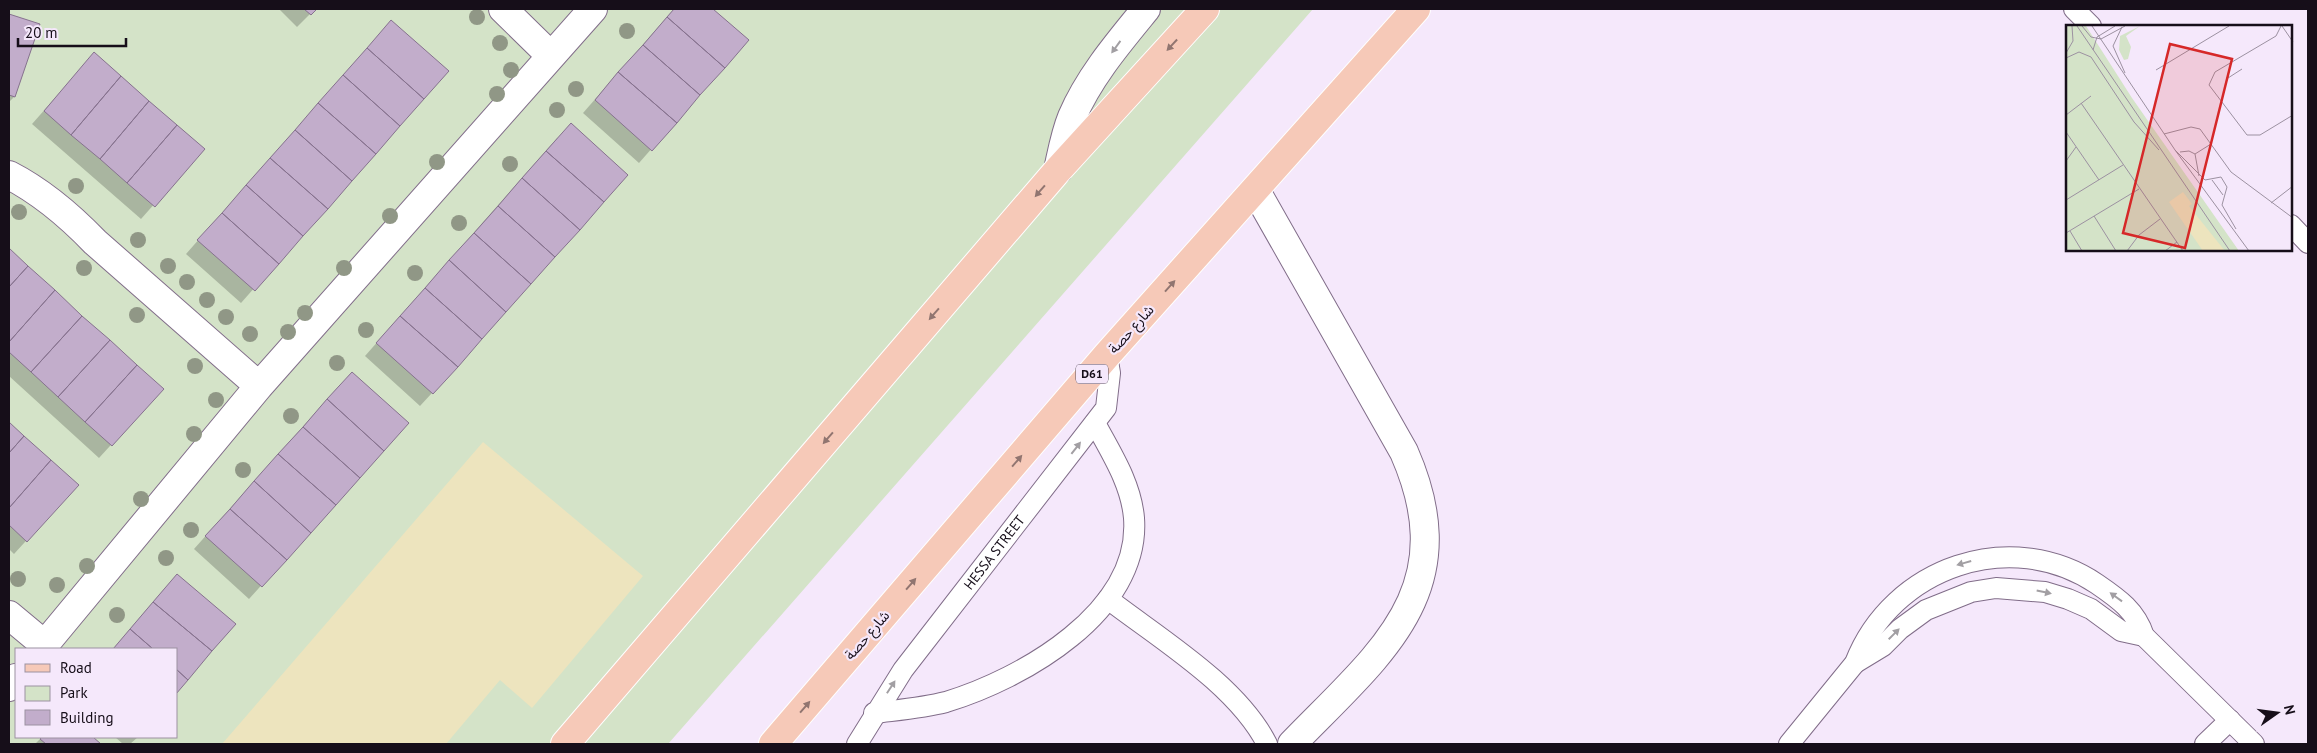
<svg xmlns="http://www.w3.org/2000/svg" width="2317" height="753" font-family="'PT Sans','Noto Sans Arabic',sans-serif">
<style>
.green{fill:#d4e3c8;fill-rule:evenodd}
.sand{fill:#ede4be}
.shadow{fill:#0003}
.building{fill:#c2adcb;stroke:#86728e}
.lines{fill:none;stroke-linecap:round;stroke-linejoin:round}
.lane-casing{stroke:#816d89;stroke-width:22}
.street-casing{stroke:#816d89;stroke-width:30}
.secondary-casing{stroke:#816d89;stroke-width:30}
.primary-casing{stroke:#fff;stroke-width:30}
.lane{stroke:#fff;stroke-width:20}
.street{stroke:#fff;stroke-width:28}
.secondary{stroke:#fff;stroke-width:28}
.primary{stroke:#f6c9b8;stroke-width:28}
.tree{fill:#909786}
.oneway{fill:#917570}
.oneway2{fill:#a29fa3}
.labels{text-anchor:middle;stroke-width:4.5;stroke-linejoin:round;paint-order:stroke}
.shield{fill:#f5e8fb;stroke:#594f5d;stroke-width:1}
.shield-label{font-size:12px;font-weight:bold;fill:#160e19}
.street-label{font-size:14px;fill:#160e19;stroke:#f5e8fb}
.inset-road{fill:none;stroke:#9c91a1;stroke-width:1}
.view{fill:#d62828;fill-opacity:0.15;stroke:#d62828;stroke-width:2.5}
.inset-edge{fill:none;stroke:#160e19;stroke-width:2.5}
</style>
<rect width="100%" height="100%" fill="#f5e8fb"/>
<path class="green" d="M9,9H1313L668,744H9ZM16,649H176V737H16Z"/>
<path class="sand" d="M483,442L643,576L532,708L500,680L446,744H222Z"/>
<path class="shadow" d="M279,9H315L297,27Z
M674,9H711L747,40L639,163L583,113Z
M9,15L38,25L14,97L9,102Z
M379,35L447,71L241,303L186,254Z
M94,54L203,149L141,219L32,124Z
M558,137L432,393L420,406L365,356Z
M9,250L162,389L99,458L9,376Z
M339,386L407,423L249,599L194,549Z
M9,424L77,485L14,554L9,549Z
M177,576L176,649H113L165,588Z
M42,737H91L99,744H35Z
M115,737H138L130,744H123Z"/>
<path class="building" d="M304,9H317L311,15Z
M674,9H713L749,40L725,68L667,17Z
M9,14L40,24L15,97L9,95Z
M667,17L725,68L700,95L643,45Z
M391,20L449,71L424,99L367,48Z
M643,45L700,95L677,123L618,72Z
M367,48L424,99L400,126L343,75Z
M94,52L121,76L71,135L44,111Z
M618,72L677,123L652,151L595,100Z
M343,75L400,126L376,154L318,103Z
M121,76L149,101L100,159L71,135Z
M149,101L177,125L127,183L100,159Z
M318,103L376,154L352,181L295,130Z
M571,123L628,175L604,202L546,151Z
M177,125L205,149L155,207L127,183Z
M295,130L352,181L328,209L270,158Z
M546,151L604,202L580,230L522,178Z
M270,158L328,209L303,236L246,185Z
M522,178L580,230L555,257L498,206Z
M246,185L303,236L279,264L222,213Z
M498,206L555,257L531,284L474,233Z
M222,213L279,264L255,291L197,240Z
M474,233L531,284L506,312L449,260Z
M9,248L28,266L9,287Z
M449,260L506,312L482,339L425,288Z
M28,266L55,290L9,342V287Z
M425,288L482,339L458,367L400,316Z
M55,290L82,316L31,372L9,352V342Z
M82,316L110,340L58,397L31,372Z
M400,316L458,367L433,394L376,343Z
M110,340L137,365L85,422L58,397Z
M137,365L164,389L112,446L85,422Z
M352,372L409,423L384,451L327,399Z
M327,399L384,451L360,478L303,427Z
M9,422L24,436L9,453Z
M303,427L360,478L336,505L278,454Z
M24,436L51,460L9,508V453Z
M278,454L336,505L311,533L254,481Z
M51,460L79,485L27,542L9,525V508Z
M254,481L311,533L287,560L230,509Z
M230,509L287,560L262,587L205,536Z
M177,574L236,624L212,651L153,602Z
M153,602L212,651L188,680L176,669V649H153L130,629Z
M130,629L153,649H113Z
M176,669L188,680L176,694Z
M42,737H93L101,744H46L40,739Z"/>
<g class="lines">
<defs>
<g id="lane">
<path d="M2074,9L2091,26"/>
<path d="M2291,225L2308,243"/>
<path d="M1108,599C1160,639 1237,685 1267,744"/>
<path d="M1855,663L1883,646L1900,629L1926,610L1971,592L1996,588L2045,592L2068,599L2091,609L2121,631L2144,636"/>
<path d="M874,713C897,710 923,708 946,702C1022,679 1141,612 1134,518C1131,483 1111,453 1095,423"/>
<path id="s1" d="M857,744L903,670L1106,408L1110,373L1107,355"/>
<path d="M1789,744L1855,663C1892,567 2011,526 2097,584C2119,599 2136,611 2144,636L2254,744"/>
<path d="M2205,744L2230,720"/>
</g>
<path id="street" d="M503,9L551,56
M9,175C42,192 69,215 95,242L259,386
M1256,191L1404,452C1465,591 1381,652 1292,744
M9,615L45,645
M41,649L259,386L593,9
M9,687L16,678"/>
<path id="secondary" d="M1058,170C1062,152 1065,134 1072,117C1089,77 1119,42 1146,9"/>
<path id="primary" d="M565,744L1058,170L1205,9
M773,744L1107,355L1416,9"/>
</defs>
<use href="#lane" class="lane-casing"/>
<use href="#street" class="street-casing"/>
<use href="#secondary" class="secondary-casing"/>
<use href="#primary" class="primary-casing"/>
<use href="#lane" class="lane"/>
<use href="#street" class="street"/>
<use href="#secondary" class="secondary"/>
<use href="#primary" class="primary"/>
</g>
<g class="tree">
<circle cx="477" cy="17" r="8"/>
<circle cx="627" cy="31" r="8"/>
<circle cx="500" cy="43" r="8"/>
<circle cx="511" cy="70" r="8"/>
<circle cx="576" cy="89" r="8"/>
<circle cx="497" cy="94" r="8"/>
<circle cx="557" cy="110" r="8"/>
<circle cx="437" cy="162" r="8"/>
<circle cx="510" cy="164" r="8"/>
<circle cx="76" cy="186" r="8"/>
<circle cx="19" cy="212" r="8"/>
<circle cx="390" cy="216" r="8"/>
<circle cx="459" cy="223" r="8"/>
<circle cx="138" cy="240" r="8"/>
<circle cx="168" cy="266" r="8"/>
<circle cx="84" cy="268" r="8"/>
<circle cx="344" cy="268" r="8"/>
<circle cx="415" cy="273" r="8"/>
<circle cx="187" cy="282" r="8"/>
<circle cx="207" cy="300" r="8"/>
<circle cx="305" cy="313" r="8"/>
<circle cx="137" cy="315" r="8"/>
<circle cx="226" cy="317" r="8"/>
<circle cx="366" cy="330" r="8"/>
<circle cx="288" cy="332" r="8"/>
<circle cx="250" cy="334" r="8"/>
<circle cx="337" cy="363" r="8"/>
<circle cx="195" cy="366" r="8"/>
<circle cx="216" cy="400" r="8"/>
<circle cx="291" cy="416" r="8"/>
<circle cx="194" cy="434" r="8"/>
<circle cx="243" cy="470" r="8"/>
<circle cx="141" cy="499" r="8"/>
<circle cx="191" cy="530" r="8"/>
<circle cx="166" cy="558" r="8"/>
<circle cx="87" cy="566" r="8"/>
<circle cx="18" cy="579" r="8"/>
<circle cx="57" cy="585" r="8"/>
<circle cx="117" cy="615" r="8"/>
</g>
<defs><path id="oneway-solid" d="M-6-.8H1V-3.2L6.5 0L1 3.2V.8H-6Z" transform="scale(1.25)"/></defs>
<g class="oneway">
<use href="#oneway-solid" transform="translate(1172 45) rotate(133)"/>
<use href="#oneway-solid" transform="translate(1040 191) rotate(131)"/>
<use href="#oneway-solid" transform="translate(1170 286) rotate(-48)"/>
<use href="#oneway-solid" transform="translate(934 314) rotate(131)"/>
<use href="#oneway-solid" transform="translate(828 438) rotate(131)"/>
<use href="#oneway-solid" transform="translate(1017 461) rotate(-49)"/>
<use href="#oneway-solid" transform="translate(911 584) rotate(-49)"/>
<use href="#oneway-solid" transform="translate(805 707) rotate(-49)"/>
</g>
<g class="oneway2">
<use href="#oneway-solid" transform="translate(1116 47) rotate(126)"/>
<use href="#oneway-solid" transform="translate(1076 448) rotate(-52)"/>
<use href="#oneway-solid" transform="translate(1964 563) rotate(164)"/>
<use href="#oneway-solid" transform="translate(2044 592) rotate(12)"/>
<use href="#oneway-solid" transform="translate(2116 597) rotate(-144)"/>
<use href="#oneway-solid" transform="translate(1894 634) rotate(-45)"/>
<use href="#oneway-solid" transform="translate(891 687) rotate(-57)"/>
</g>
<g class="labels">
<rect class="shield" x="1076" y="364.5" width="32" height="19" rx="4"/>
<g class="shield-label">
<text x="1092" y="378">D61</text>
</g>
<g class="street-label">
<text transform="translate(1131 329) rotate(-48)" y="5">شارع حصة</text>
<text dy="5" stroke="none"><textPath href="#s1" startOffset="236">HESSA STREET</textPath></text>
<text transform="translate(867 635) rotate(-49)" y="5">شارع حصة</text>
</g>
</g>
<g transform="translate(2066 25)">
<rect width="226" height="226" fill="#f5e8fb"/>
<path d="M0,1H20L66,73L173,226H0ZM74,1L60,11L65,22L62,34L58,35L53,25L54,11Z" fill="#d4e3c8"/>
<path d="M117,167L126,179L123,181L159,226H137L103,177Z" fill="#ede4be"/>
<path class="inset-road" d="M11,1L164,226M16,1L25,12L35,14M26,1L109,125L183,226M215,1L210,11L149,47L143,60L181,110H194L227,90M216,1L227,17M56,2L47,21L59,48M35,14L59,1M27,25L31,12L49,1M0,28L7,16L6,1M0,33L13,27L25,32L68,97L93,125M90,45L163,1M162,53L176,44M15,78L117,226M0,90L25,71M0,107L33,155M98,109L125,102L134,104L165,147L227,193M109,125L139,155L155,152L161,162L156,180L170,204M114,127L123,126L129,129L133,151M129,129L145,119M0,136L10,122M146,155L157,170M0,175L57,140M205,178L227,161M28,191L50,226M4,206L16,226M0,208L73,164M61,226L73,210L94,194M99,226L111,217"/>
<path class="view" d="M104,19L166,34L119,223L57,208Z"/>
<rect width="226" height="226" class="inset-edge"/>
</g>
<rect width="2317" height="753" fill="none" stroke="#160e19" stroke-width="20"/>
<rect x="15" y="648" width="162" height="90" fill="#f5e8fb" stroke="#9c91a1"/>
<rect x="25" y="664" width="25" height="8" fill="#f6c9b8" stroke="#9c91a1"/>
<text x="60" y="673" font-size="15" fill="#160e19">Road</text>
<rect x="25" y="686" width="25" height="15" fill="#d4e3c8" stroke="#9c91a1"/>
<text x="60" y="698" font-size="15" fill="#160e19">Park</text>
<rect x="25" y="710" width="25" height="15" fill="#c2adcb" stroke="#9c91a1"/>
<text x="60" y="723" font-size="15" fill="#160e19">Building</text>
<g transform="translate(2277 713) rotate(76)" stroke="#f5e8fb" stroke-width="4" paint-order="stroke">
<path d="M0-4L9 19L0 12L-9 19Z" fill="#160e19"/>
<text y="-8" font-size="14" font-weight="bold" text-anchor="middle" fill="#160e19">N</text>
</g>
<path d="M18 38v8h108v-8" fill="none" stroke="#160e19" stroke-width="2.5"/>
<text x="25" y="38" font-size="15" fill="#160e19" stroke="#f5e8fb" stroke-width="4" paint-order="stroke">20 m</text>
</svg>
